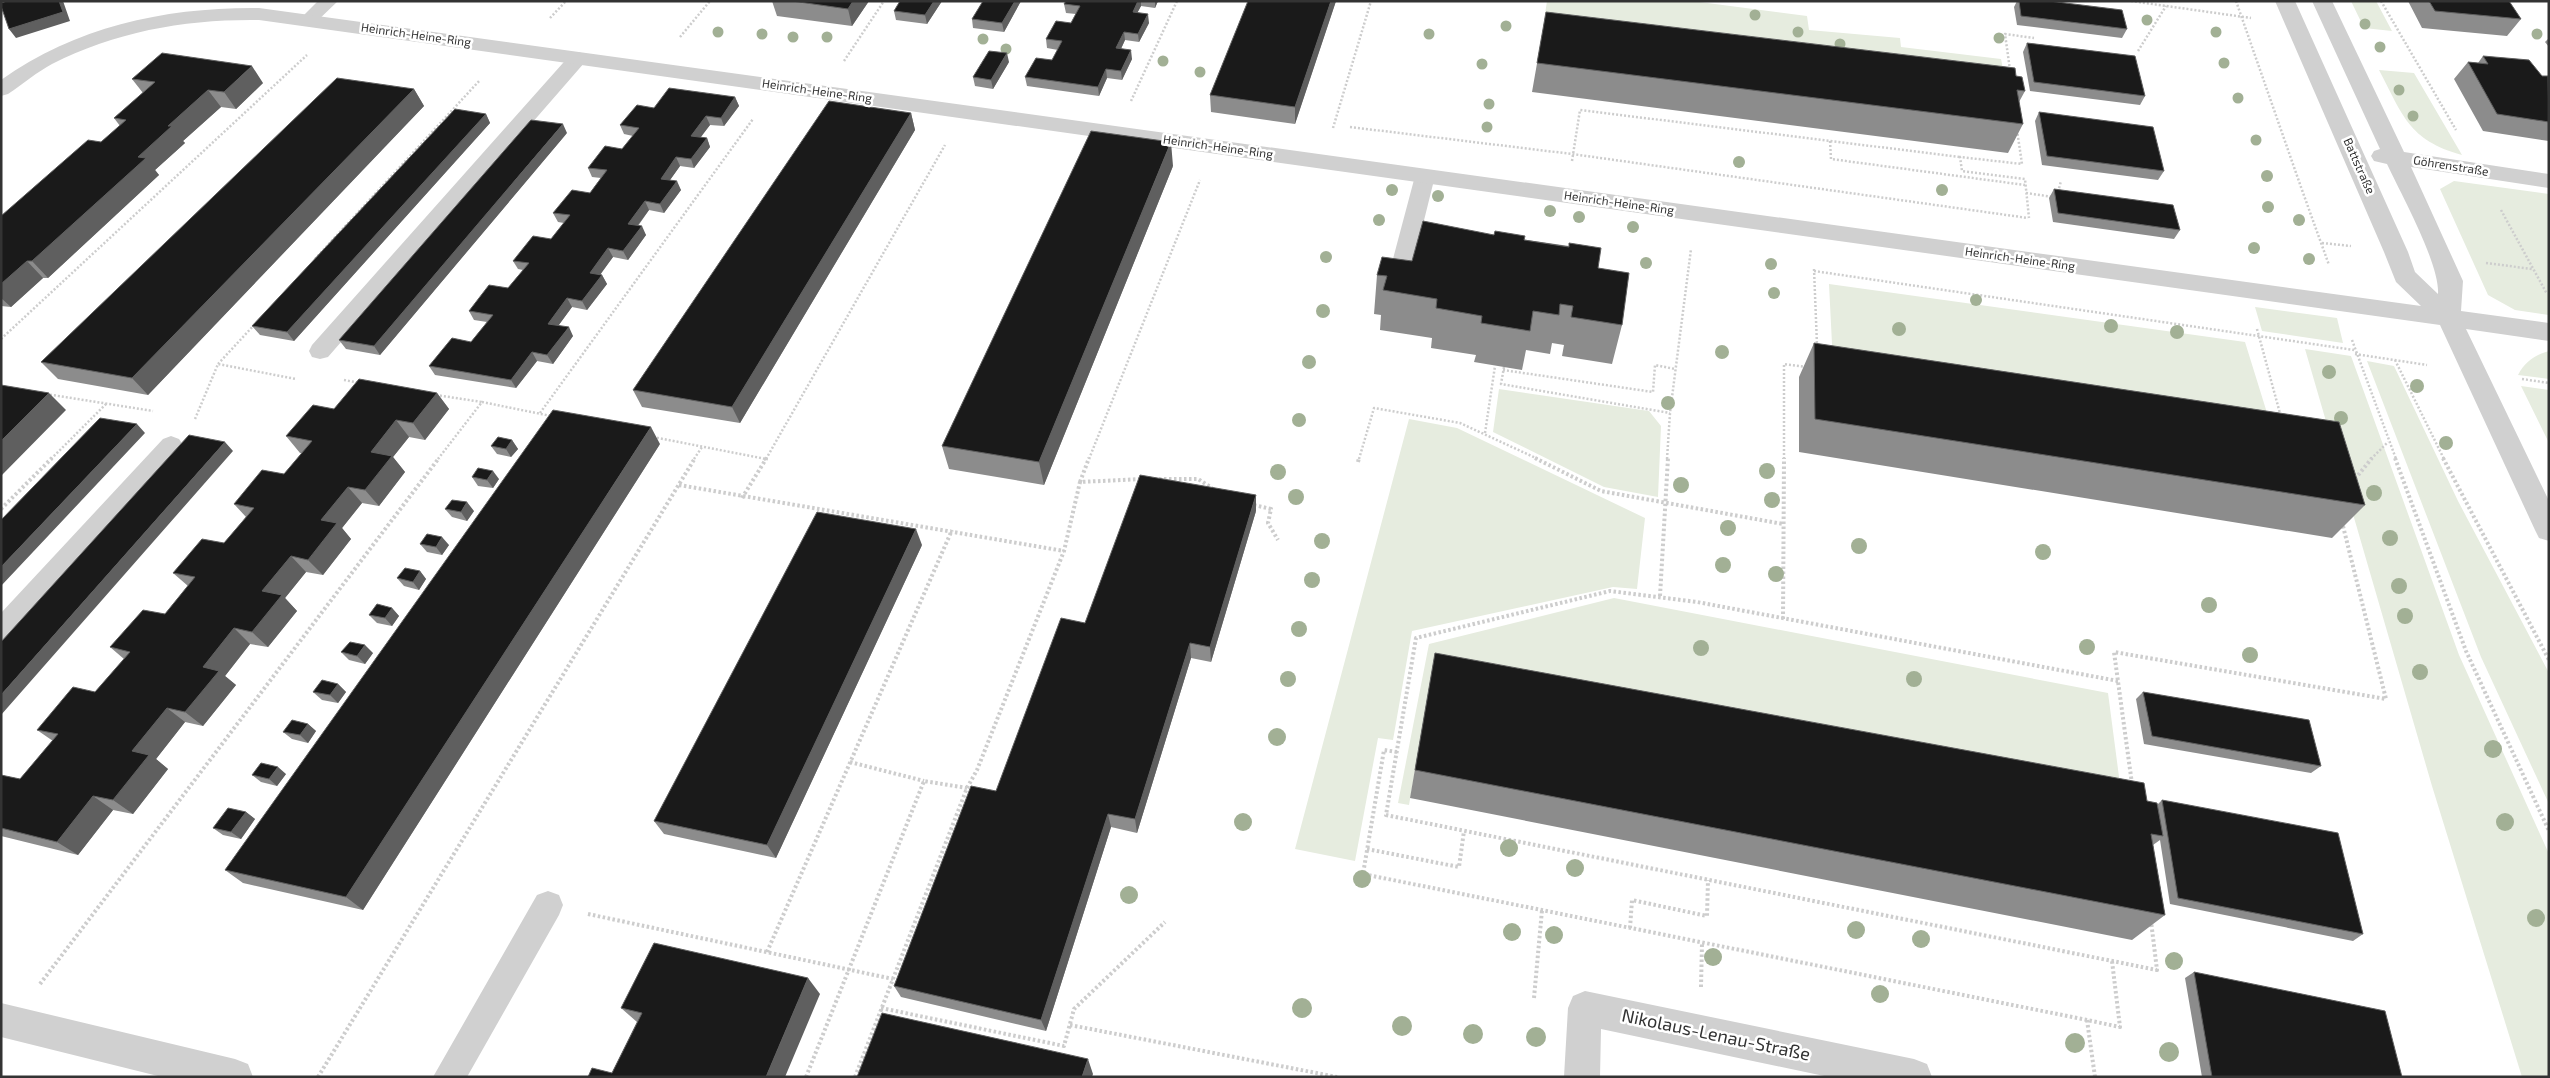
<svg xmlns="http://www.w3.org/2000/svg" width="2550" height="1078" font-family="'Exo 2',sans-serif">
<style>
.green{fill:#e6ecdf}
.lines{fill:none;stroke-linecap:round;stroke-linejoin:round}
.path-far1{stroke:#cdcdcd;stroke-width:2.5;stroke-dasharray:2 2;stroke-linecap:butt}
.path{stroke:#cdcdcd;stroke-width:4;stroke-dasharray:2.5 2.5;stroke-linecap:butt}
.lane{fill:#d0d0d0;fill-rule:evenodd}
.street{fill:#d0d0d0;fill-rule:evenodd}
.path-bridge{stroke:#cdcdcd;stroke-width:2.5;stroke-dasharray:2 2;stroke-linecap:butt}
.tree{fill:#a2b095}
.wall{fill:#8c8c8c}
.shaded-wall{fill:#5f5f5f}
.building{fill:#1a1a1a;stroke:#5f5f5f}
.labels{text-anchor:middle;stroke-width:5;stroke-linejoin:round;paint-order:stroke}
.far-street-label{font-size:12px;fill:#333;stroke:#fff}
.near-street-label{font-size:18px;fill:#333;stroke:#fff}
</style>
<rect width="100%" height="100%" fill="#fff"/>
<path class="green" d="M1547,1H1692L1807,16L1809,30L1900,38L1901,47L2001,59L2009,98L1541,41Z
M2351,1H2376L2392,31L2364,28Z
M2379,70L2414,73L2462,155C2408,140 2403,115 2379,70Z
M2454,181L2549,194V315L2515,310L2488,295L2440,189Z
M1829,284L2245,342L2272,429L1833,364Z
M2255,307L2337,318L2343,343L2262,331Z
M2305,349L2351,356L2459,655L2549,854V1077H2522L2432,786Z
M2549,351V379L2518,375C2525,362 2534,355 2549,351Z
M2367,361L2394,366L2458,501L2549,673V804L2481,657Z
M2521,386L2549,390V443Z
M1499,389L1649,411L1661,426L1658,497L1604,487L1493,432Z
M1409,419L1457,428L1645,518L1637,589L1613,587L1412,631L1393,740L1378,738L1355,861L1295,849Z
M1614,598L2108,693L2126,830L1430,684L1409,805L1398,803L1429,644Z"/>
<g class="lines">
<path class="path-far1" d="M2131,1L2251,18
M2381,1L2456,130
M550,18L566,1
M680,37L710,1
M2138,51L2166,6
M844,61L884,1
M2010,70L2005,34L2034,38
M1131,101L1177,1
M1350,127L1572,154L2028,218
M1333,128L1371,1
M2017,130L2022,164L1960,157L1962,171L2025,179L2029,218
M1830,141L1831,159L2025,185
M1572,161L1580,110L1960,157
M2302,190L2329,265
M2058,192L2061,181
M2026,193L2053,197
M2501,210L2547,294
M2322,243L2351,246
M315,259L480,80
M2486,263L2532,269
M1814,269L1817,345
M1814,271L2354,350
M2257,329L2281,417
M1,339L307,55
M2352,340L2396,459
M2355,354L2427,365
M2395,360L2444,459
M218,364L255,324
M1504,367L1501,384L1670,413
M1503,370L1653,392L1655,365L1675,369
M2522,379L2549,383
M344,380L360,383
M46,394L153,411
M436,395L482,402
M540,413L753,119
M195,419L218,364L296,379
M1485,433L1495,366
M653,437L766,459
M51,459L107,403
M438,459L482,402L551,416
M694,459L702,447
M766,459L945,145
M1089,459L1200,180
M1359,459L1374,408L1460,423L1538,459
M1667,459L1670,413L1691,249
M1784,459V364L1807,367
M2371,459L2388,442"/>
<path class="path" d="M1535,458L1601,491L1783,524
M2395,458L2466,651L2549,831
M2443,458L2549,660
M1358,462L1359,458
M1159,479H1198L1212,488
M2355,479L2372,458
M1080,482L1089,458
M679,485L1064,551
M742,498L766,459L762,458
M1254,505L1271,509L1268,523L1278,540
M1,509L52,458
M1660,596L1668,458
M1783,619L1784,458
M2118,681L1697,602L1610,591L1416,638L1386,815L2157,970L2151,921
M1397,752L1384,750L1363,874L2087,1020
M850,762L924,781
M2132,784L2114,652L2386,699L2342,522
M1367,849L1459,867L1464,831
M588,914L893,979
M1630,928L1632,900L1707,916L1708,880
M767,952L952,530
M40,984L439,458
M1701,987L1702,943
M1534,998L1542,910
M881,1008L1064,1046L1074,1009L1165,922
M1070,1025L1337,1077
M318,1077L695,458
M806,1077L924,781L967,788
M855,1077L967,788L977,770L1064,551L1080,482L1142,479
M2095,1077L2087,1020L2120,1027L2112,961"/>
<path class="lane" d="M318,1H338L314,24H302L299,20Z
M578,52L585,54L587,58L585,62L328,357L320,359L312,357L309,351L312,345L571,54Z
M1425,170L1432,171L1435,176L1407,289L1404,294L1396,296L1388,294L1385,289L1415,176L1418,171Z
M171,436L179,439L183,445L179,451L10,639L1,642V613L163,439Z
M548,891L559,895L563,905L559,915L467,1077H433L537,895Z"/>
<path class="street" d="M2275,1H2295L2408,252L2415,272L2438,294C2440,264 2401,194 2387,164L2374,161L2371,156L2374,151L2380,149L2312,1H2332L2404,152L2549,174V188L2411,167L2463,281L2461,311L2549,323V341L2466,329L2549,501V541L2539,538L2535,530L2440,325L259,20C187,19 117,31 52,64C37,72 23,84 8,94L1,96V80C77,26 167,7 259,8L2421,306L2396,282L2384,252Z
M1585,991L1914,1059L1927,1064L1932,1077H1829L1601,1029L1600,1077H1564L1568,1008L1573,996Z
M1,1003L235,1059L248,1064L253,1077H162L1,1037Z"/>
<path class="path-bridge" d="M2236,1L2302,190"/>
</g>
<g class="tree">
<circle cx="1755" cy="15" r="5.5"/>
<circle cx="2147" cy="20" r="5.5"/>
<circle cx="2365" cy="24" r="5.5"/>
<circle cx="1506" cy="26" r="5.5"/>
<circle cx="718" cy="32" r="5.5"/>
<circle cx="1798" cy="32" r="5.5"/>
<circle cx="2216" cy="32" r="5.5"/>
<circle cx="762" cy="34" r="5.5"/>
<circle cx="1429" cy="34" r="5.5"/>
<circle cx="2537" cy="34" r="5.5"/>
<circle cx="793" cy="37" r="5.5"/>
<circle cx="827" cy="37" r="5.5"/>
<circle cx="1999" cy="38" r="5.5"/>
<circle cx="983" cy="39" r="5.5"/>
<circle cx="1840" cy="44" r="5.5"/>
<circle cx="2380" cy="47" r="5.5"/>
<circle cx="1006" cy="49" r="5.5"/>
<circle cx="1163" cy="61" r="5.5"/>
<circle cx="2224" cy="63" r="5.5"/>
<circle cx="1482" cy="64" r="5.5"/>
<circle cx="1200" cy="72" r="5.5"/>
<circle cx="2399" cy="90" r="5.5"/>
<circle cx="2238" cy="98" r="5.5"/>
<circle cx="1489" cy="104" r="5.5"/>
<circle cx="2413" cy="116" r="5.5"/>
<circle cx="1487" cy="127" r="5.5"/>
<circle cx="2256" cy="140" r="5.5"/>
<circle cx="1739" cy="162" r="6"/>
<circle cx="2267" cy="176" r="6"/>
<circle cx="1392" cy="190" r="6"/>
<circle cx="1942" cy="190" r="6"/>
<circle cx="1438" cy="196" r="6"/>
<circle cx="2268" cy="207" r="6"/>
<circle cx="1550" cy="211" r="6"/>
<circle cx="1579" cy="217" r="6"/>
<circle cx="1379" cy="220" r="6"/>
<circle cx="2299" cy="220" r="6"/>
<circle cx="1633" cy="227" r="6"/>
<circle cx="2254" cy="248" r="6"/>
<circle cx="1326" cy="257" r="6"/>
<circle cx="2309" cy="259" r="6"/>
<circle cx="1646" cy="263" r="6"/>
<circle cx="1771" cy="264" r="6"/>
<circle cx="1774" cy="293" r="6"/>
<circle cx="1976" cy="300" r="6"/>
<circle cx="1323" cy="311" r="7"/>
<circle cx="2111" cy="326" r="7"/>
<circle cx="1899" cy="329" r="7"/>
<circle cx="2177" cy="332" r="7"/>
<circle cx="1722" cy="352" r="7"/>
<circle cx="1309" cy="362" r="7"/>
<circle cx="2329" cy="372" r="7"/>
<circle cx="2417" cy="386" r="7"/>
<circle cx="1668" cy="403" r="7"/>
<circle cx="2341" cy="418" r="7"/>
<circle cx="1299" cy="420" r="7"/>
<circle cx="2446" cy="443" r="7"/>
<circle cx="1767" cy="471" r="8"/>
<circle cx="1278" cy="472" r="8"/>
<circle cx="1681" cy="485" r="8"/>
<circle cx="2374" cy="493" r="8"/>
<circle cx="1296" cy="497" r="8"/>
<circle cx="1772" cy="500" r="8"/>
<circle cx="1728" cy="528" r="8"/>
<circle cx="2390" cy="538" r="8"/>
<circle cx="1322" cy="541" r="8"/>
<circle cx="1859" cy="546" r="8"/>
<circle cx="2043" cy="552" r="8"/>
<circle cx="1723" cy="565" r="8"/>
<circle cx="1776" cy="574" r="8"/>
<circle cx="1312" cy="580" r="8"/>
<circle cx="2399" cy="586" r="8"/>
<circle cx="2209" cy="605" r="8"/>
<circle cx="2405" cy="616" r="8"/>
<circle cx="1299" cy="629" r="8"/>
<circle cx="2087" cy="647" r="8"/>
<circle cx="1701" cy="648" r="8"/>
<circle cx="2250" cy="655" r="8"/>
<circle cx="2420" cy="672" r="8"/>
<circle cx="1288" cy="679" r="8"/>
<circle cx="1914" cy="679" r="8"/>
<circle cx="1277" cy="737" r="9"/>
<circle cx="2493" cy="749" r="9"/>
<circle cx="1243" cy="822" r="9"/>
<circle cx="2505" cy="822" r="9"/>
<circle cx="1509" cy="848" r="9"/>
<circle cx="1575" cy="868" r="9"/>
<circle cx="1362" cy="879" r="9"/>
<circle cx="1129" cy="895" r="9"/>
<circle cx="2536" cy="918" r="9"/>
<circle cx="1856" cy="930" r="9"/>
<circle cx="1512" cy="932" r="9"/>
<circle cx="1554" cy="935" r="9"/>
<circle cx="1921" cy="939" r="9"/>
<circle cx="1713" cy="957" r="9"/>
<circle cx="2174" cy="961" r="9"/>
<circle cx="1880" cy="994" r="9"/>
<circle cx="1302" cy="1008" r="10"/>
<circle cx="1402" cy="1026" r="10"/>
<circle cx="1473" cy="1034" r="10"/>
<circle cx="1536" cy="1037" r="10"/>
<circle cx="2075" cy="1043" r="10"/>
<circle cx="2169" cy="1052" r="10"/>
</g>
<path class="wall" d="M772,1H869L852,26L777,16Z
M942,1L927,24L896,20L894,11Z
M1021,1L1004,32L973,28L972,19Z
M1066,1H1158L1155,8L1141,6L1137,13L1149,23L1139,42L1125,40L1121,49L1132,59L1122,80L1107,78L1099,96L1027,86L1025,77L1052,60L1058,50L1047,48L1046,39L1071,23L1076,14L1066,13L1064,4Z
M1336,1L1295,124L1211,112L1210,95Z
M2017,1H2049L2127,29L2122,38L2017,25L2014,7Z
M2408,1H2509L2521,19L2507,36L2422,28Z
M1546,12L2016,76L2025,91L2019,102L2023,124L2008,153L1532,92Z
M2549,38V47L2545,42Z
M2027,43L2145,96L2140,105L2030,91L2023,52Z
M2483,56L2542,76L2549,77V141L2483,131L2454,79L2468,62L2478,63Z
M1009,62L993,89L975,86L973,77Z
M132,79L263,83L236,109L221,107L183,141L185,143L155,170L159,175L48,278H43L11,307L1,306V216L101,142L120,126L114,118L143,93Z
M414,89L424,106L148,395L58,379L41,362Z
M735,97L739,106L724,126L710,125L700,137L707,138L710,147L694,168L680,166L670,180L681,190L664,213L649,210L638,226L646,235L628,260L613,257L600,274L602,275L607,284L587,310L572,307L558,326L573,336L553,364L537,361L516,388L435,375L429,366L471,342L487,322L474,320L469,311L508,288L523,270L518,269L513,261L551,239L564,223L558,222L553,213L590,193L601,178L592,177L588,168L622,149L633,136L624,134L620,125L654,108Z
M2039,112L2164,171L2158,180L2042,165L2035,121Z
M911,113L915,130L740,423L642,407L633,390Z
M486,114L490,123L294,341L260,335L252,326Z
M567,133L380,355L346,349L339,340Z
M1173,166L1044,485L949,469L942,446Z
M2054,189L2180,230L2174,239L2053,222L2049,198Z
M1494,235L1569,246V243L1598,268L1622,325L1612,364L1562,356L1564,345L1552,343L1550,354L1526,350L1522,370L1474,362L1476,355L1431,348L1432,338L1380,330L1381,315L1374,314L1377,275L1412,261Z
M1814,343L2365,505L2332,538L1799,452V377Z
M437,393L449,409L425,440L409,437L393,457L405,472L379,506L362,503L342,528L351,539L323,575L306,572L285,598L297,611L268,647L250,644L225,676L236,685L203,726L185,722L156,759L168,769L133,814L113,810L78,855L1,836V775L20,779L53,741L37,730L95,692L124,659L110,647L165,614L188,586L173,573L224,543L246,517L234,504L284,474L302,453H300L286,436L334,409Z
M512,440L518,449L511,457L497,454L491,446Z
M660,444L363,910L243,883L225,870Z
M472,477L499,479L493,488L478,486Z
M445,509L474,511L467,521L452,517Z
M1256,511L1211,662L1191,658L1137,833L1111,827L1046,1031L901,997L894,986L996,791Z
M420,544L449,545L442,555L427,552Z
M922,545L776,858L664,834L654,821Z
M420,571L426,579L419,590L404,586L397,578Z
M392,608L399,616L392,626L377,623L369,615Z
M341,652L373,653L365,664L349,660Z
M1435,653L2147,801L2157,805L2162,800L2363,934L2353,941L2170,904L2160,840L2153,845L2165,915L2132,940L1410,798Z
M338,684L346,692L338,703L322,700L313,692Z
M2143,692L2321,766L2311,773L2144,744L2136,699Z
M308,724L316,731L308,743L292,739L283,732Z
M286,774L277,786L261,782L252,775Z
M246,812L255,819L241,839L223,835L213,828Z
M2194,972L2402,1077H2202L2185,978Z
M820,994L612,1073L637,1022L621,1008Z"/>
<path class="shaded-wall" d="M59,1H63L70,21L16,38L9,29Z
M853,1H869L852,26L848,9Z
M934,1H942L927,24L925,15Z
M1015,1H1021L1004,32L1002,23Z
M1138,1H1141V6L1133,21V12Z
M1155,1H1158L1155,8Z
M1331,1H1336L1295,124V107Z
M1148,14L1149,23L1139,42L1138,34Z
M1124,32L1125,40L1117,57L1116,48Z
M1131,50L1132,59L1122,80L1121,71Z
M1007,53L1009,62L993,89L991,80Z
M252,66L263,83L236,109L224,92Z
M1106,69L1107,78L1099,96L1098,87Z
M414,89L424,106L148,395L132,378Z
M208,90L221,107L183,141L185,143L155,170L159,175L48,278L32,261L168,126Z
M735,97L739,106L724,126L721,118Z
M911,113L915,130L740,423L732,407Z
M486,114L490,123L294,341L287,332Z
M706,116L710,125L695,145L691,136Z
M563,124L567,133L380,355L374,346Z
M707,138L710,147L694,168L691,159Z
M1171,142L1173,166L1044,485L1039,462Z
M676,157L680,166L665,187L661,179Z
M677,181L681,190L664,213L660,204Z
M645,201L649,210L632,233L628,224Z
M642,226L646,235L628,260L623,251Z
M608,248L613,257L595,282L590,273Z
M27,261L43,278L11,307L1,298V284Z
M602,275L607,284L587,310L582,301Z
M567,298L572,307L553,333L548,324Z
M569,327L573,336L553,364L547,355Z
M532,352L537,361L516,388L511,380Z
M49,393L66,410L1,476V441Z
M437,393L449,409L425,440L413,423Z
M396,420L409,437L393,457L405,472L379,506L365,490L371,452Z
M137,424L145,433L1,586V567Z
M651,427L660,444L363,910L346,897Z
M512,440L518,449L511,457L506,449Z
M225,442L233,451L1,715V695Z
M493,471L499,479L493,488L487,480Z
M348,487L362,503L342,528L351,539L323,575L308,560L321,520Z
M1256,495V511L1211,662L1210,647Z
M467,502L474,511L467,521L461,512Z
M916,529L922,545L776,858L767,845Z
M442,537L449,545L442,555L436,547Z
M291,556L306,572L285,598L297,611L268,647L252,632L262,591Z
M420,571L426,579L419,590L413,582Z
M392,608L399,616L392,626L385,618Z
M234,628L250,644L225,676L236,685L203,726L185,712L203,667Z
M1190,643L1191,658L1137,833L1135,819Z
M365,645L373,653L365,664L357,656Z
M338,684L346,692L338,703L330,695Z
M167,708L185,722L156,759L168,769L133,814L113,800L132,751Z
M308,724L316,731L308,743L300,735Z
M278,767L286,774L277,786L269,779Z
M93,796L113,810L78,855L57,842Z
M246,812L255,819L241,839L231,832Z
M1108,814L1111,827L1046,1031L1041,1020Z
M808,978L820,994L785,1077H766Z
M1088,1059L1093,1074L1092,1077H1082Z"/>
<path class="building" d="M7,1H59L63,12L9,29L1,6V3Z
M792,1H853L848,9Z
M900,1H934L925,15L894,11Z
M983,1H1015L1002,23L972,19Z
M1066,1H1138L1133,12L1148,14L1138,34L1124,32L1116,48L1131,50L1121,71L1106,69L1098,87L1025,77L1036,58L1052,60L1062,41L1046,39L1056,21L1071,23L1080,6L1064,4Z
M1248,1H1331L1295,107L1210,95Z
M2019,1H2049L2122,10L2127,29L2021,16Z
M2429,1H2509L2521,19L2435,11Z
M1546,12L2015,68L2016,76L2022,77L2025,91L2017,90L2023,124L1537,63Z
M2027,43L2135,56L2145,96L2034,82Z
M989,51L1007,53L991,80L973,77Z
M162,53L252,66L224,92L208,90L168,126H172L138,157L146,158L32,261H27L1,284V216L88,140L101,142L126,120L114,118L155,82L132,79Z
M2483,56L2529,60L2542,76H2548L2549,122L2497,114L2468,62L2488,64Z
M337,78L414,89L132,378L41,362Z
M669,88L735,97L721,118L706,116L691,136L707,138L691,159L676,157L661,179L677,181L660,204L645,201L628,224L642,226L623,251L608,248L590,273L602,275L582,301L567,298L548,324L569,327L547,355L532,352L511,380L429,366L452,338L471,342L493,315L469,311L489,285L508,288L529,263L513,261L533,236L551,239L570,215L553,213L572,190L590,193L607,170L588,168L605,146L622,149L639,128L620,125L637,105L654,108Z
M829,101L911,113L732,407L633,390Z
M455,109L486,114L287,332L252,326Z
M2039,112L2153,127L2164,171L2047,156Z
M531,120L563,124L374,346L339,340Z
M1091,131L1171,142L1039,462L942,446Z
M2054,189L2173,205L2180,230L2058,213Z
M1423,221L1494,235L1495,231L1525,236L1524,240L1569,247V243L1601,248L1598,268L1629,273L1622,325L1571,317L1573,306L1560,304L1559,315L1533,311L1530,331L1481,323L1482,316L1436,308L1437,299L1383,290L1387,276L1377,275L1382,257L1412,261Z
M1814,343L2339,422L2365,505L1815,419Z
M359,379L437,393L413,423L396,420L371,452L392,456L365,490L348,487L321,520L337,523L308,560L291,556L262,591L282,595L252,632L234,628L203,667L219,671L185,712L167,708L132,751L149,755L113,800L93,796L57,842L1,828V775L20,779L58,734L37,730L73,687L95,692L130,652L110,647L143,610L165,614L195,577L173,573L202,539L224,543L254,508L234,504L262,470L284,474L312,441L286,436L313,405L334,409Z
M1,385L49,393L1,441Z
M553,410L651,427L346,897L225,870Z
M100,418L137,424L1,567V520Z
M189,435L225,442L1,695V642Z
M498,437L512,440L506,449L491,446Z
M478,468L493,471L487,480L472,477Z
M1140,475L1256,495L1210,647L1190,643L1135,819L1108,814L1041,1020L894,986L971,786L996,791L1061,618L1085,623Z
M452,500L467,502L461,512L445,509Z
M817,512L916,529L767,845L654,821Z
M427,534L442,537L436,547L420,544Z
M405,568L420,571L413,582L397,578Z
M377,604L392,608L385,618L369,615Z
M350,642L365,645L357,656L341,652Z
M1435,653L2144,783L2147,801L2157,803L2163,836L2151,834L2165,915L1415,770Z
M322,680L338,684L330,695L313,692Z
M2143,692L2309,720L2321,766L2152,736Z
M292,720L308,724L300,735L283,732Z
M261,763L278,767L269,779L252,775Z
M2162,800L2338,833L2363,934L2178,898Z
M228,808L246,812L231,832L213,828Z
M654,943L808,978L766,1077H588L592,1068L612,1073L642,1013L621,1008Z
M2194,972L2385,1011L2402,1077H2212Z
M882,1013L1088,1059L1082,1077H857Z"/>
<g class="labels">
<g class="far-street-label">
<text transform="translate(416 35) rotate(8)" y="4">Heinrich-Heine-Ring</text>
<text transform="translate(817 91) rotate(8)" y="4">Heinrich-Heine-Ring</text>
<text transform="translate(1218 147) rotate(8)" y="4">Heinrich-Heine-Ring</text>
<text transform="translate(2359 166) rotate(66)" y="4">Battstraße</text>
<text transform="translate(2451 166) rotate(9)" y="4">Göhrenstraße</text>
<text transform="translate(1619 203) rotate(8)" y="4">Heinrich-Heine-Ring</text>
<text transform="translate(2020 259) rotate(8)" y="4">Heinrich-Heine-Ring</text>
</g>
<g class="near-street-label">
<text transform="translate(1716 1035) rotate(12)" y="6">Nikolaus-Lenau-Straße</text>
</g>
</g>
<rect width="2550" height="1078" fill="none" stroke="#333333" stroke-width="5"/>
</svg>
